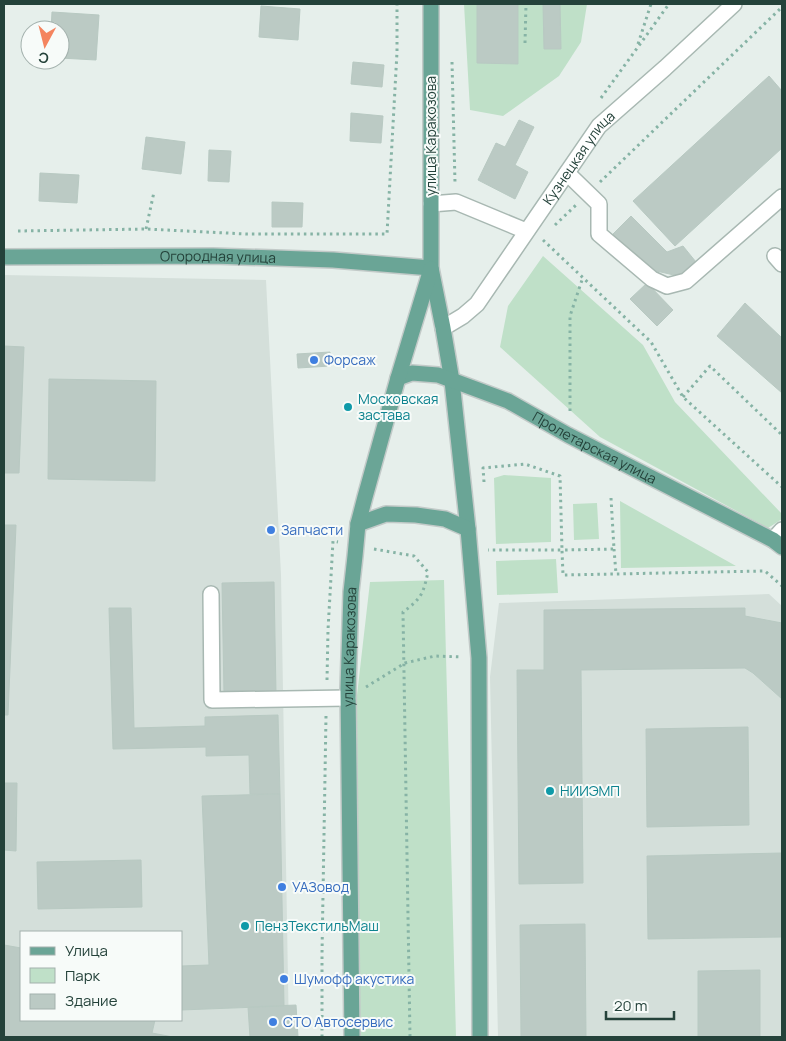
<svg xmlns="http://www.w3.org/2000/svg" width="786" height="1041" font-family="Manrope,sans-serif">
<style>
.built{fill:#d4dfda;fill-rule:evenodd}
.green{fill:#bfe0c8}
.building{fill:#bbcac4;stroke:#b8c9c2}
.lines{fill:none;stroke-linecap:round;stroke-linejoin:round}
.minor-casing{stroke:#a8b8b2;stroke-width:18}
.major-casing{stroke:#c2cac8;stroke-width:18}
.path{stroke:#86b3a5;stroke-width:3;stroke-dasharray:2.5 4;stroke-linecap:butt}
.minor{stroke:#fff;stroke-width:15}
.major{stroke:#6aa596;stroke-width:15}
.shop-dot{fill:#3f7fe0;stroke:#f7fbf9;stroke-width:2}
.culture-dot{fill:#0f9aa8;stroke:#f7fbf9;stroke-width:2}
.labels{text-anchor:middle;stroke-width:4;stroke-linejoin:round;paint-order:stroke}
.street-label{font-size:14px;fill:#24423a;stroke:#f7fbf9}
.shop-label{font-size:14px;fill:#366cbe;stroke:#f7fbf9;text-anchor:start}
.culture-label{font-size:14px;fill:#0d838f;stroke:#f7fbf9;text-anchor:start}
</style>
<rect width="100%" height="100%" fill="#e6efeb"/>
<path class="built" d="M4,275L266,280L281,575L289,1037H4ZM21,932H181V1020H21Z
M769,594L782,606V1037H498L490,677L499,603Z"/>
<path class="green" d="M464,4H587L581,42L559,76L503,116L470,110Z
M543,256L643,345L675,402L782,514V519L768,528L600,437L500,347L508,306Z
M504,475L551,478V542L496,544L494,478Z
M620,501L736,566L621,568Z
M597,503L599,539L574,540L573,504Z
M556,559L558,593L497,595L496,561Z
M444,580L456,1037H358L357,695L370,582Z"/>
<path class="building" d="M477,4H518V64L477,63Z
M543,4H560L561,49H544Z
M261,6L300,9L298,40L259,37Z
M52,12L99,15L96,60L60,58V30H51Z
M353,62L384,65L382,87L351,84Z
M769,76L782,91V148L675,246L633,201Z
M351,113L383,116L381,143L350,141Z
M519,120L534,127L515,165L528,172L515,199L478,180L496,143L505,147Z
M146,137L185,142L181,174L142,169Z
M209,150L231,151L229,182L208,181Z
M40,173L79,175L77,203L39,201Z
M272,202L303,203L302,227H272Z
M631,216L667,252L683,246L696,262L678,276L648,269L613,234Z
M647,283L673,310L657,326L630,299Z
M745,303L782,338V393L717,336Z
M4,346L24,347L19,473H4Z
M330,352V366L298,368L297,354Z
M49,379L156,381L155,481L48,479Z
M4,525H16L8,715H4Z
M274,582L276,694H224L222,583Z
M109,608H131L134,728L205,726V717L278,715L280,794H250L249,755L206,756V747L113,749Z
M745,608V616L782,623V699L753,673L745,668L581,670L583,883L519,884L517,670H544V610Z
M748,727L749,825L647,827L646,729Z
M4,783H17L16,851L4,850Z
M280,794L284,1006L181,1010V966L209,965L202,796Z
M782,853V937L648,939L647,856Z
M141,860L142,907L38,909L37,862Z
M585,924L586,1037H521L520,925Z
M4,945L21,948V1020H155L152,1033L173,1037H4Z
M760,970V1037H698V971Z
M296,1005L298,1037H250L248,1007Z"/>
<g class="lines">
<defs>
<g id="minor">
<path d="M567,173L599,204V234L652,279L667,286L686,281L782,197"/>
<path d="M431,204L456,202L526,231"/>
<path d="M775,256L782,264"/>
<path id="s1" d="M443,328L463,316L477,304L599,126L665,68L734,4"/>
<path d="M773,540L782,530"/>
<path d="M211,594L212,700L348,698"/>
</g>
<g id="major">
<path d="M431,4V268L443,328L452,381L468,529L479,658L480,1037"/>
<path id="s2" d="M4,257L213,256L333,260L431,268"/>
<path id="s3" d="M398,378L412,373L438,375L508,401L568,435L773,540L782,547"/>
<path d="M358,524L386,514L416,515L445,519L468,529"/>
<path id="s4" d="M352,1037L348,689L351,592L355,556L358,524L365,497L398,378L431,269"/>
</g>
</defs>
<use href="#minor" class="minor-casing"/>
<use href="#major" class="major-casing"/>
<path class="path" d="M525,43L526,4
M638,44L651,4
M452,62L455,183
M601,98L669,4
M600,182L782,7
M555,225L576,205
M146,229L154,192
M18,231L146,229L246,234H387L397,52V4
M543,240L651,342L683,397L782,487
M683,397L710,366L782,435
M570,411V316L583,277
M484,482L483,468L525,464L560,476L562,550H488
M611,498L614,549L562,550L563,575L765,571L782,586
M374,549L414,556L428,572C423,594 422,598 403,612L410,1037
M614,549L616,574
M327,680L328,630L333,541L338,542
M366,687L405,663L435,656L462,657
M322,1037V954L326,716"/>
<use href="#minor" class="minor"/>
<use href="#major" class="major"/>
</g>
<g class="shop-dot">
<circle cx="314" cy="360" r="5"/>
<circle cx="271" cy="530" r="5"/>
<circle cx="282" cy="887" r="5"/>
<circle cx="284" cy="979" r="5"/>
<circle cx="273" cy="1022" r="5"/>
</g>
<g class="culture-dot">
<circle cx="348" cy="407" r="5"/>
<circle cx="550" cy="791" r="5"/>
<circle cx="245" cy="926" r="5"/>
</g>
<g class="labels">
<g class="street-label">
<text transform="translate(431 136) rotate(-90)" y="5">улица Каракозова</text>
<text dy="5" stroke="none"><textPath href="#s1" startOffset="220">Кузнецкая улица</textPath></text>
<text dy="5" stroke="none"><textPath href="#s2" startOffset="214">Огородная улица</textPath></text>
<text dy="5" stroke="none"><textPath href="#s3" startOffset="214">Пролетарская улица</textPath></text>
<text dy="5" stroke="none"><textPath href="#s4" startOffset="390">улица Каракозова</textPath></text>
</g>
<g class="shop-label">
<text x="324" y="365">Форсаж</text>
<text x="281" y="535">Запчасти</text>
<text x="292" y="892">УАЗовод</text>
<text x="294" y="984">Шумофф акустика</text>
<text x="283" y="1027">СТО Автосервис</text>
</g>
<g class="culture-label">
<text x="358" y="404">Московская<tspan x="358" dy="16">застава</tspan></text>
<text x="560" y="796">НИИЭМП</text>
<text x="255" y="931">ПензТекстильМаш</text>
</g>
</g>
<rect width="786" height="1041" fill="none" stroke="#24423a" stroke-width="10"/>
<rect x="20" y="931" width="162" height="90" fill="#f7fbf9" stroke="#a3b1ad"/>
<rect x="30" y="947" width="25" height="8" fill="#6aa596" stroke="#a3b1ad"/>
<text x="65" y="956" font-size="15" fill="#24423a">Улица</text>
<rect x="30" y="968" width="25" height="15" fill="#bfe0c8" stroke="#a3b1ad"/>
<text x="65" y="981" font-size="15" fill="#24423a">Парк</text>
<rect x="30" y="994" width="25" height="15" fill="#bbcac4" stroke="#a3b1ad"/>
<text x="65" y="1006" font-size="15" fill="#24423a">Здание</text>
<g transform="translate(45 45) rotate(187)"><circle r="24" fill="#f7fbf9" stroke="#a3b1ad"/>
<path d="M0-4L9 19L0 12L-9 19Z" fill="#f4845f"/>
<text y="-8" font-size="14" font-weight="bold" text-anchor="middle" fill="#24423a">С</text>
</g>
<path d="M606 1011v8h68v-8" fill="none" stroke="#24423a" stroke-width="2.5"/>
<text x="614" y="1011" font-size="15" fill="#24423a" stroke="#f7fbf9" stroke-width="4" paint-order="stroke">20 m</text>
</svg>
